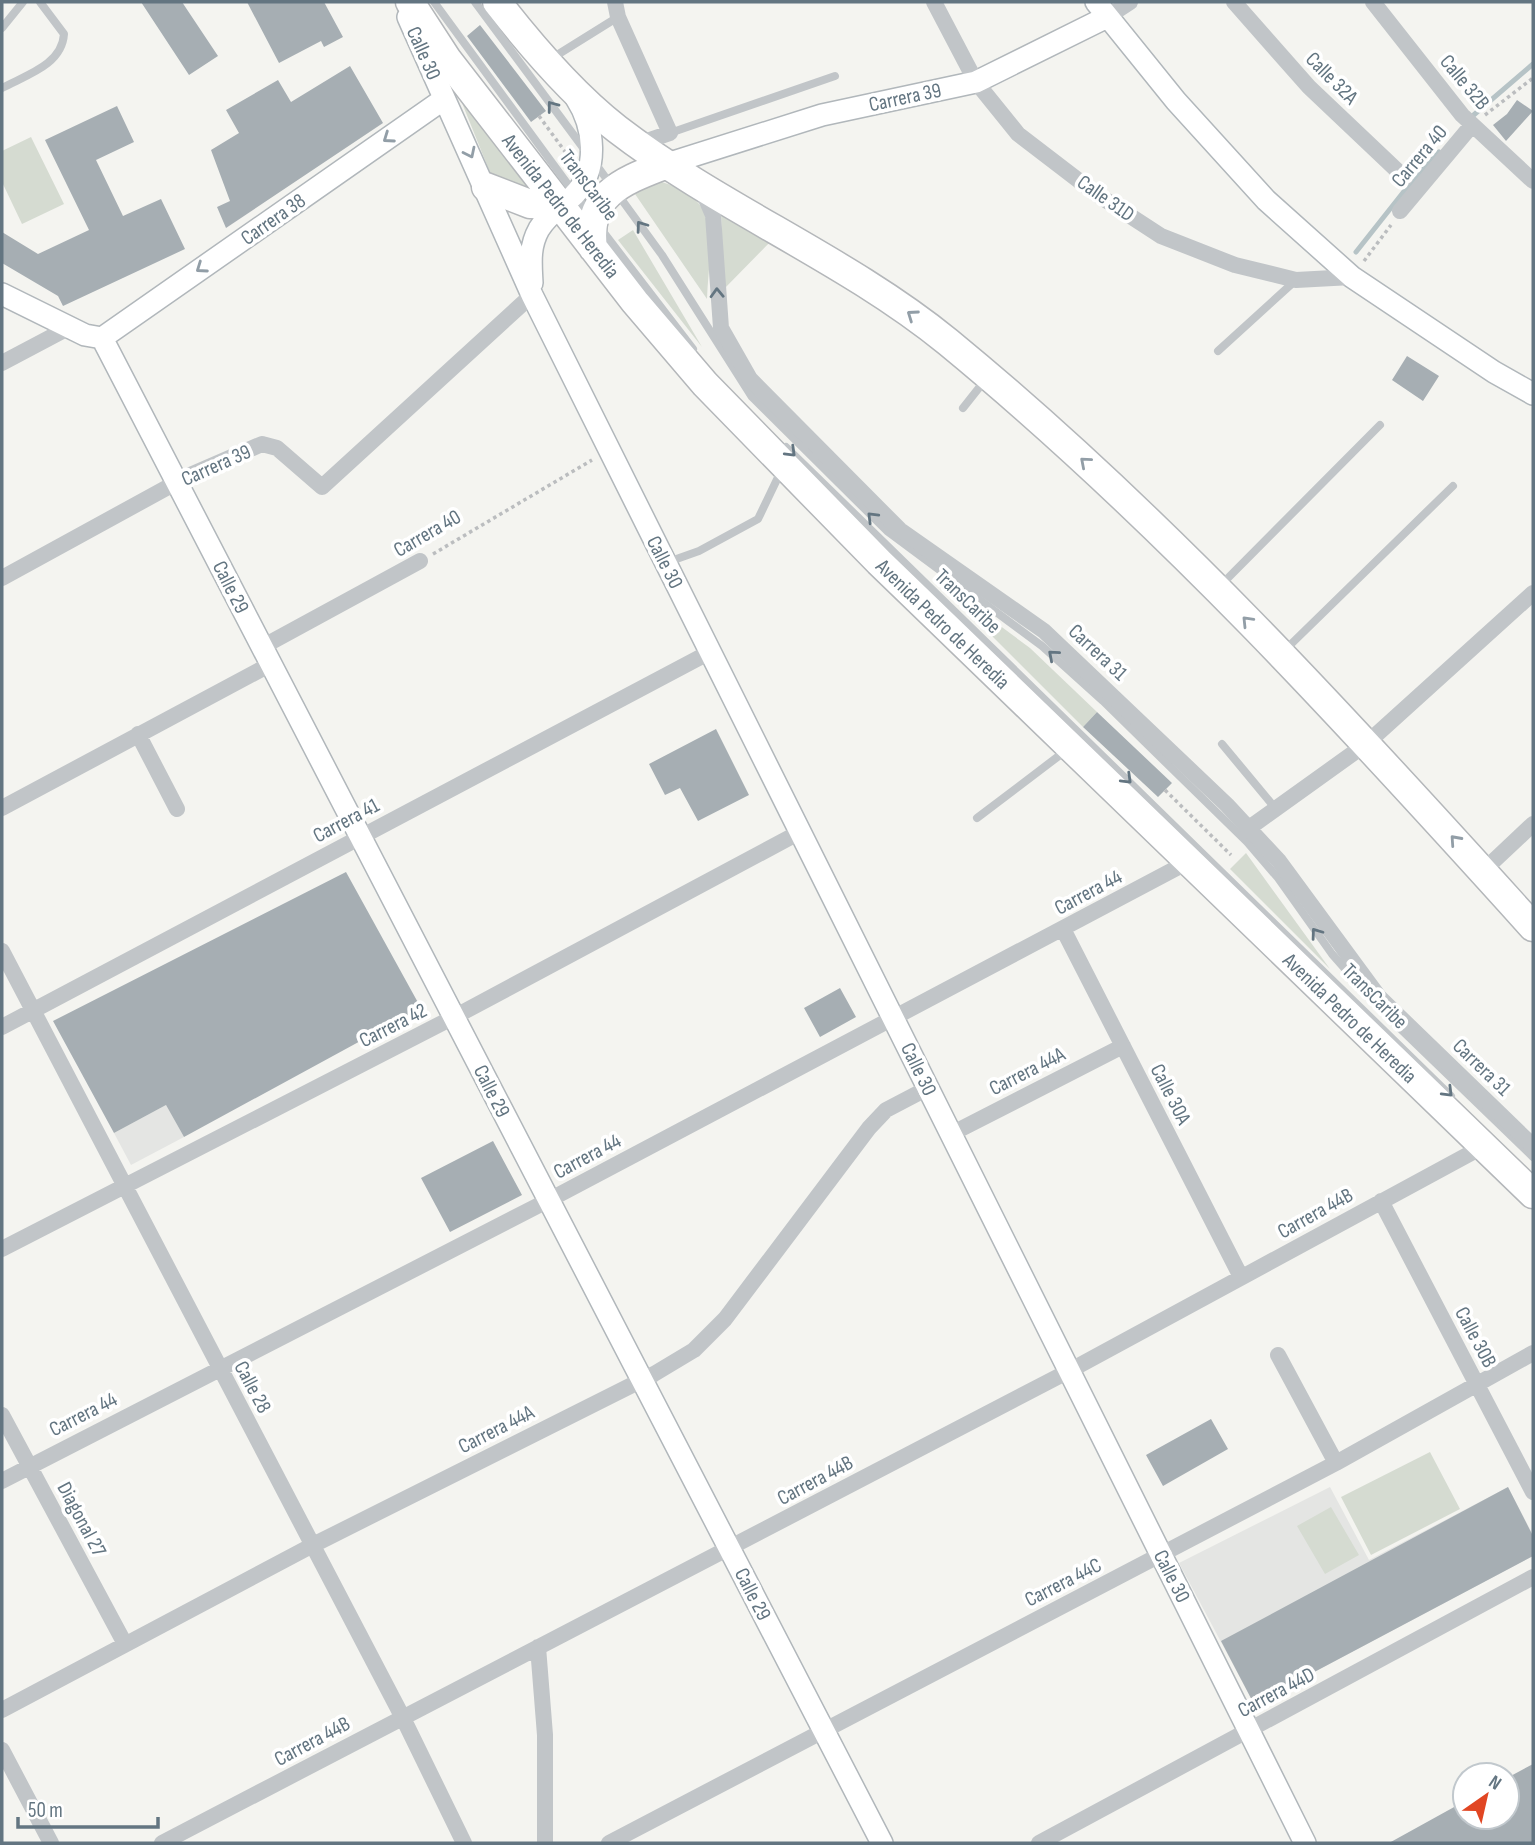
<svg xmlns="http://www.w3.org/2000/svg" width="1535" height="1845" font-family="'Sofia Sans Condensed',sans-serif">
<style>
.built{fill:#e4e5e3}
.green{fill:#d5dbd1}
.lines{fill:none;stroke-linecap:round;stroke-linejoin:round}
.stream{stroke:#b6c3c6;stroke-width:5}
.building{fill:#a6aeb3}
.secondary-casing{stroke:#b1b7bb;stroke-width:24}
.highway-casing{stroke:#b4b7ba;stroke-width:31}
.path{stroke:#bbbdbf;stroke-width:3.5;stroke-dasharray:3.5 3.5;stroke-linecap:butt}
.lane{stroke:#c1c5c8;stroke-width:8}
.street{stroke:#c1c5c8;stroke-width:16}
.secondary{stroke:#fff;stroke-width:21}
.highway{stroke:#fff;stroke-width:28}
.oneway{stroke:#637581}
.oneway2{stroke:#929ea7}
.labels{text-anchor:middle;stroke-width:7;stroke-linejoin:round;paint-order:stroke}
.street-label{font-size:21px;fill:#637581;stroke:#fff}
</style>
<rect width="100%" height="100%" fill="#f4f4f0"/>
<path class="built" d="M166,1105L184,1137L131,1165L114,1133Z
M1330,1487L1369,1560L1508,1487L1533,1535V1556L1254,1704L1179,1563Z"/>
<path class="green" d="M452,78L538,192L497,190Z
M31,137L64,204L22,224L2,182V151Z
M662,182C726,202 709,243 707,299L635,194L648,183Z
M721,211L773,239L724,289Z
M633,230L702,347L618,240Z
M980,611L1030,648L1097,712L1083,727L973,617Z
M1246,853L1330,969L1230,869Z
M1430,1452L1460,1509L1371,1555L1341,1497Z
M1331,1507L1359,1555L1325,1574L1297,1526Z"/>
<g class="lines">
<path class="stream" d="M1469,119L1533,64
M1356,252L1413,180L1439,152"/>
</g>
<path class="building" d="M141,2H182L218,56L189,75Z
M247,2H324L343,37L324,47L321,41L279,63Z
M480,25L546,111L531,122L467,36Z
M350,66L383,123L226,228L217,207L230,201L211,150L239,133L226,110L278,80L291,102Z
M1517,100L1533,111L1506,141L1493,125L1507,114Z
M117,106L134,142L96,160L123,216L161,199L185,249L63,306L58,296L2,263V232L38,254L89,230L45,140Z
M1407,356L1439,376L1423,401L1392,380Z
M1097,712L1172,783L1158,797L1083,727Z
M716,729L749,795L698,821L680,788L665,795L649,764Z
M346,872L421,1008L184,1137L166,1105L114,1133L53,1021Z
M840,988L856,1017L820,1037L804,1008Z
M493,1141L522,1195L450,1232L421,1178Z
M1211,1419L1228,1449L1163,1486L1146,1455Z
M1508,1487L1533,1536V1556L1254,1704L1221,1641Z
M1533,1764V1843H1389L1465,1801V1817H1507V1778Z"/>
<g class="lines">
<defs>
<path id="secondary" d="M1096,2L1176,101L1266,200L1352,277L1494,372L1533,394
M408,17L532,295L1305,1843
M667,164L822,115L976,82L1107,17
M532,283C531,263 529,247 539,229C548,214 562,206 574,195C600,169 594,126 576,98
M2,294L85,335L102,338
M102,338L882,1843
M102,338L444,99"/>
<path id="highway" d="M410,2L447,59L540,179L635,302L705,384L879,562L1533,1194
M497,2C532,47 572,94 617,129C721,209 846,259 948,342C1161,517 1348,722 1533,927
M486,187L530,204L561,205
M593,248C585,193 626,180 667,164"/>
</defs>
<use href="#secondary" class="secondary-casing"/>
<use href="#highway" class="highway-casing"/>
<path class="path" d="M1485,115L1533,78
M539,116L569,157
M1364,261L1391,225
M433,554L592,460
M1165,790L1231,855"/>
<path class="lane" d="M434,2L589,213
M475,2L587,153
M2,28L23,2
M549,60L618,17
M2,88C26,75 62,65 64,34L40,2
M670,133L835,76
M595,163L662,255L752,397L887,531L1042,646L1103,701L1247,842L1278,878L1332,954L1384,1013L1533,1157
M601,229L693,349
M1218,351L1296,280
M963,408L986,379
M786,447L1451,1096
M668,562L699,551L758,519L782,469
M1221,585L1380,425
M1285,650L1453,486
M1222,744L1276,809
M977,818L1068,749"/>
<path class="street" d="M615,2L618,17L670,133L638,144
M934,2L976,82L1018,134L1095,193L1161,236L1235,265L1296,280L1352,277
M1234,2L1309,87L1405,178
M1373,2L1462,115L1533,181
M1107,17L1130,2
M703,192L713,215L721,328L750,379L900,530L1044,631L1227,805L1279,861L1379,997L1533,1146
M1400,211L1472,125
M2,363L70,327
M2,578L190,475L262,444L277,448L322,487L532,295
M262,647L420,561
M138,734L177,809
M2,808L271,664
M1249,828L1366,744L1533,593
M1483,871L1533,824
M1063,929L1241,1277
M2,951L403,1718L464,1843
M2,1027L710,652
M951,1134L1123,1046
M1381,1201L1533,1492
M2,1249L454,1017L800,832
M1278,1355L1336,1463
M2,1415L125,1644
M2,1481L549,1200L1188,862
M538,1647L545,1735V1843
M2,1710L313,1545L654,1374L694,1350L725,1319L869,1128L886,1110L928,1088
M2,1750L51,1843
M162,1843L1069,1371L1484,1146
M609,1843L1336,1463L1533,1353
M1039,1843L1533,1577"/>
<use href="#secondary" class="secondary"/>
<use href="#highway" class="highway"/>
</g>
<defs><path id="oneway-chevron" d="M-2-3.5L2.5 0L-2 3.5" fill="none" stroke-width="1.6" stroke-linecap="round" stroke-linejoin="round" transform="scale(1.75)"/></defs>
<g class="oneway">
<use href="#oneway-chevron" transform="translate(552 106) rotate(-127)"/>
<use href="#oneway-chevron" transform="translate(641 226) rotate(-126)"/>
<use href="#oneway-chevron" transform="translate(717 293) rotate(-92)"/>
<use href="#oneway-chevron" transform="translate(791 452) rotate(44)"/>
<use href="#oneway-chevron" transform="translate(872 517) rotate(-135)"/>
<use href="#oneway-chevron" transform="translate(1053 655) rotate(-139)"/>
<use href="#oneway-chevron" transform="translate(1127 779) rotate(44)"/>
<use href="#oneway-chevron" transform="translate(1316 933) rotate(-126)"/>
<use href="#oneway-chevron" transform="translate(1448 1092) rotate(45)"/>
</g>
<g class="oneway2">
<use href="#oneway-chevron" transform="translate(388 138) rotate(145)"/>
<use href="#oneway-chevron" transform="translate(470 153) rotate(64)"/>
<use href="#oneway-chevron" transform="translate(201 268) rotate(145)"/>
<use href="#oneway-chevron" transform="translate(912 315) rotate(-145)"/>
<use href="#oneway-chevron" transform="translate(1085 462) rotate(-139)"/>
<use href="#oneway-chevron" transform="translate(1247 621) rotate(-134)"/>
<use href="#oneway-chevron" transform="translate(1455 840) rotate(-132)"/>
</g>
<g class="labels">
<g class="street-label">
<text transform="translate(424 53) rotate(66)" y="7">Calle 30</text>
<text transform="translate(1332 78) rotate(45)" y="7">Calle 32A</text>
<text transform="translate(1465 82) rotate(50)" y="7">Calle 32B</text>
<text transform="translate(905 97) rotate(-12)" y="7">Carrera 39</text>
<text transform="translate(1419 156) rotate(-50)" y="7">Carrera 40</text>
<text transform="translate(589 185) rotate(53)" y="7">TransCaribe</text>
<text transform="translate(1106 198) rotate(35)" y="7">Calle 31D</text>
<text transform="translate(561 206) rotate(52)" y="7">Avenida Pedro de Heredia</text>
<text transform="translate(273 219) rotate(-35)" y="7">Carrera 38</text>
<text transform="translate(216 465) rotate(-24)" y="7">Carrera 39</text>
<text transform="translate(427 533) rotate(-30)" y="7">Carrera 40</text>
<text transform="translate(665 562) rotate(63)" y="7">Calle 30</text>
<text transform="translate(231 587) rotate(63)" y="7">Calle 29</text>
<text transform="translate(968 601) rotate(44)" y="7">TransCaribe</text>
<text transform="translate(943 624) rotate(44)" y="7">Avenida Pedro de Heredia</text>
<text transform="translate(1098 652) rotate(43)" y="7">Carrera 31</text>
<text transform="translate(346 820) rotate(-28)" y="7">Carrera 41</text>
<text transform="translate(1088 892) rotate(-28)" y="7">Carrera 44</text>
<text transform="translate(1375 996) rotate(45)" y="7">TransCaribe</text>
<text transform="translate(1350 1018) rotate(44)" y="7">Avenida Pedro de Heredia</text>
<text transform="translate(393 1025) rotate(-27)" y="7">Carrera 42</text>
<text transform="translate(1482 1067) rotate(44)" y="7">Carrera 31</text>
<text transform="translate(919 1069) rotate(64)" y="7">Calle 30</text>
<text transform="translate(1027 1071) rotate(-27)" y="7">Carrera 44A</text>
<text transform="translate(492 1091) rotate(63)" y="7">Calle 29</text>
<text transform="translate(1171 1094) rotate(63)" y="7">Calle 30A</text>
<text transform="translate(587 1156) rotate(-28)" y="7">Carrera 44</text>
<text transform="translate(1315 1213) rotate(-29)" y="7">Carrera 44B</text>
<text transform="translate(1476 1337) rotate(62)" y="7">Calle 30B</text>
<text transform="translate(253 1387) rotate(62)" y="7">Calle 28</text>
<text transform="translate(83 1414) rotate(-27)" y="7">Carrera 44</text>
<text transform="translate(496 1429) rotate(-27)" y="7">Carrera 44A</text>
<text transform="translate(815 1480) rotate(-28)" y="7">Carrera 44B</text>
<text transform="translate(82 1519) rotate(62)" y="7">Diagonal 27</text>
<text transform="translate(1172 1576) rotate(63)" y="7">Calle 30</text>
<text transform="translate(1063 1582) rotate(-27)" y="7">Carrera 44C</text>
<text transform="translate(753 1594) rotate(63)" y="7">Calle 29</text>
<text transform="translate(1276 1692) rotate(-28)" y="7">Carrera 44D</text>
<text transform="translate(312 1741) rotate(-28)" y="7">Carrera 44B</text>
</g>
</g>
<rect width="1535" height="1845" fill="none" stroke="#637581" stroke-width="7"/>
<g transform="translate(1486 1796) rotate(34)"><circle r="33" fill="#ffffff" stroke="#c1c8cd" stroke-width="2"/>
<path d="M0-5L12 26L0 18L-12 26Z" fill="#e14623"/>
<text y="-10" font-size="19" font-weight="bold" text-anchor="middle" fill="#637581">N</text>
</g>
<path d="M18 1817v10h140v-10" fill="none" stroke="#637581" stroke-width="3.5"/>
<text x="28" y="1817" font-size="21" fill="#637581" stroke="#ffffff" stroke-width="5" paint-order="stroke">50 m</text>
</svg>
